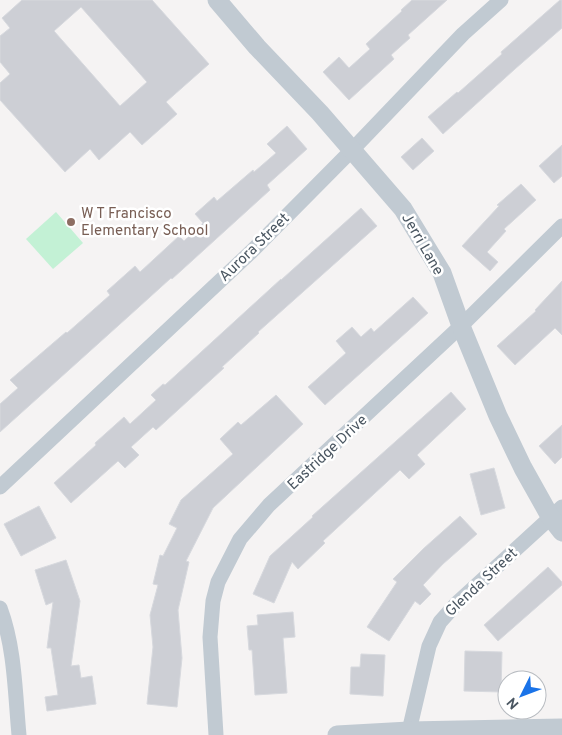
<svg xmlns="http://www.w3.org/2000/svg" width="562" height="735" font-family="Overpass,sans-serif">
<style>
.green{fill:#c3f1d5}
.building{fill:#cdcfd5;stroke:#d7d9de;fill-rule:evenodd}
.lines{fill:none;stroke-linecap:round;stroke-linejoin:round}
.minor{stroke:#c1cad2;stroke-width:15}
.tertiary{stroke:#c1cad2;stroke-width:19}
.education-dot{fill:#8d6e63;stroke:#fff;stroke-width:2}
.labels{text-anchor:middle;stroke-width:5;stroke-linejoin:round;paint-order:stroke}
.education-label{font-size:15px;fill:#785e54;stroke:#fff;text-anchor:start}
.street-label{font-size:15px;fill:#4a5661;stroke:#fff}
</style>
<rect width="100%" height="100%" fill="#f5f3f3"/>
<path class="green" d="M56,212L83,243L53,269L26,239Z"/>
<path class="building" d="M22,0H152L209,64L166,102L177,114L142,145L130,132L99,160L90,149L65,172L0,100V83L10,74L0,62V36L10,28L2,18ZM81,7L147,82L120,106L54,31Z
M412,0H447L408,35L410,38L391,55L394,59L349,100L323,72L339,57L349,68L370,49L366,44L402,11L401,10Z
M560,0H562V28L515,69L443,134L428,117L457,92L458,93L502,54L501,52Z
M287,126L307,149L267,185L270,190L172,279L171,278L129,316L0,432V404L18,388L10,380L66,332L67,333L110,295L107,291L135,266L140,272L179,236L184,241L203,223L195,214L214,197L217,201L253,170L254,172L276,153L267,144Z
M422,138L434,151L413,170L401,157Z
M562,145V176L554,183L539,166Z
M521,184L536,200L504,229L506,231L487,252L498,262L490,271L462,246L499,206L497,205Z
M361,208L377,226L258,332L259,333L222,367L224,368L156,430L153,427L131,447L139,455L125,468L118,461L71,503L54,483L96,445L95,443L124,417L130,424L156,400L151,395L163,384L165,385L281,279V280Z
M562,281V335L555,328L515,365L497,346L536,311L535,310Z
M413,297L428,313L325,405L308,387L346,353L336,341L352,327L361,337L371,328L374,332Z
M451,392L466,409L417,455L425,464L409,479L400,470L323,541L325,543L298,569L292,562L274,603L253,594L270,556L313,517L312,516Z
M276,395L303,424L213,508L186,561L189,562L178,610L182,658L177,707L147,704L153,647L150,615L158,585L153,584L160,555L163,556L177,528L169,524L181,500L233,454L220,439L238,422L241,425Z
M562,425V457L555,464L539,446Z
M494,468L505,508L481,515L470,474Z
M39,506L56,538L21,556L4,524Z
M460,516L477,534L443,564L423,585L431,594L420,605L415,601L389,641L367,627L397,582L393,579L423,549Z
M66,560L80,601L71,666L79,665L81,678L92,676L96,704L47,711L45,697L58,695L51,648H47L53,602L46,605L35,570Z
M548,567L562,582V585L498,641L484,625Z
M293,612L295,637L283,638L287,693L255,695L252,650H249L247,626L258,625L257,615Z
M465,651L502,652L501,692L464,691Z
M361,654L385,655L383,696L350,694L351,667H360Z"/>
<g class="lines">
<path class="minor" d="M0,487L252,251L352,150L463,34L501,0
M0,608C15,648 15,693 19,735
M409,731L429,646L440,622L457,603L562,507
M216,735L210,637L213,601L218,582L240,539L269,505L461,326L562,226"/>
<path class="tertiary" d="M217,0L257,47L320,113L403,209L442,273L461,326L498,416L523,468L551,518L562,532
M337,735L409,731L562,728"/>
</g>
<circle class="education-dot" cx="71" cy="222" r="5"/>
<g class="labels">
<g class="education-label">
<text x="81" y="218">W T Francisco<tspan x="81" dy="17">Elementary School</tspan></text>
</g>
<g class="street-label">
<text transform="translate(423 244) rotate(60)" y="5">Jerri Lane</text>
<text transform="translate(254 247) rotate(-44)" y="5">Aurora Street</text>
<text transform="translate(327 452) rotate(-43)" y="5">Eastridge Drive</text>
<text transform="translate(481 582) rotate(-43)" y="5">Glenda Street</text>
</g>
</g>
<g transform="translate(522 695) rotate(228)"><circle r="24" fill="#ffffff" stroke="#b7bbc0"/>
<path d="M0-4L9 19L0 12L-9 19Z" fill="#1a73e8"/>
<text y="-8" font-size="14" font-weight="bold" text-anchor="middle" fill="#4a5661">N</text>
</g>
</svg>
